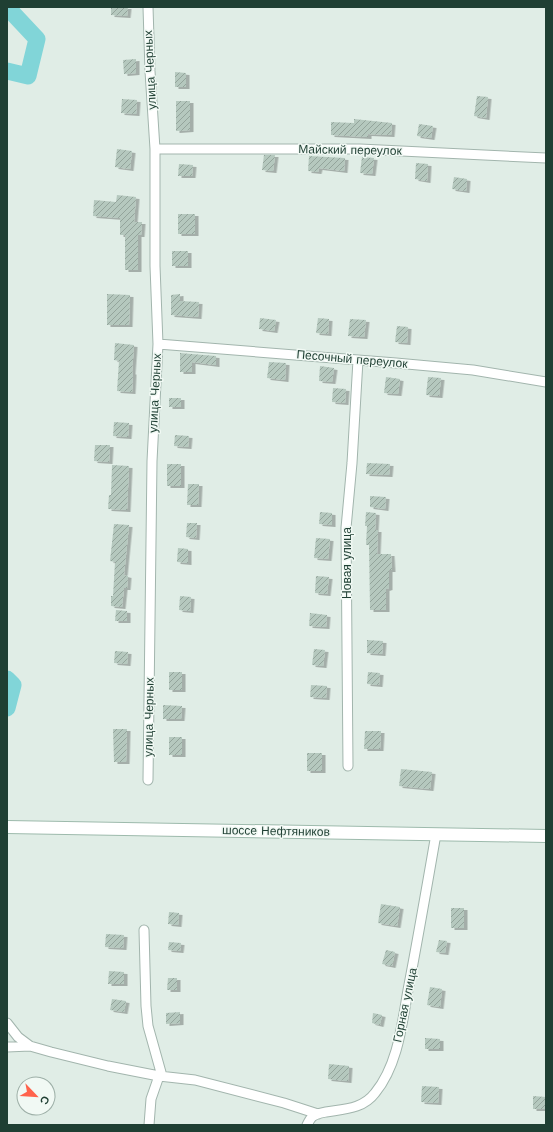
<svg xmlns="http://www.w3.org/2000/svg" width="553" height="1132" font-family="'Work Sans',sans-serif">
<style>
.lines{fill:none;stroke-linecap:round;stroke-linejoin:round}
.river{stroke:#81d5d8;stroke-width:17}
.building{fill:url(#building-hatch);filter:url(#shadow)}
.minor-casing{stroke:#a2b5ad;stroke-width:11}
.secondary-casing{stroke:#9dbaac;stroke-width:14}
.minor{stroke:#fff;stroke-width:9}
.secondary{stroke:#fff;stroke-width:12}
.labels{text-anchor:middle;stroke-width:3;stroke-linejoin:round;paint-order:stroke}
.street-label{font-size:12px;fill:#1f3f33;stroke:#f1f9f4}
</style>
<defs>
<pattern id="building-hatch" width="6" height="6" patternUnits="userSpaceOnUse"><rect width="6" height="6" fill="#b5c8be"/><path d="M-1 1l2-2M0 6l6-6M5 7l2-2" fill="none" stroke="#93a49b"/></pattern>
<filter id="shadow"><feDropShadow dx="3.5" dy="2" stdDeviation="0" flood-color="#0004"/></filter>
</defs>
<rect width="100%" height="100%" fill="#e0ede6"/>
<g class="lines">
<path class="river" d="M7,7L37,39L28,76L7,71
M7,679L13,685L7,708"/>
</g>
<path class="building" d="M111,7H128L127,16L111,15Z
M136,59V73L124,74L123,60Z
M175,72L186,73V87H175Z
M477,96L488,97L486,118L474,116Z
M122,99L137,100L136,114L121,113Z
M176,101H190V130L176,131Z
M354,119L392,123L391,135L368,134V137L331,135V122L354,123Z
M419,124L433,126L431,138L417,136Z
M117,149L132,151L130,169L115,167Z
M264,155H275L273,171L262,170Z
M309,156L345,158L344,171L319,168L318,172L308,171Z
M362,157L374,158L372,174L360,173Z
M416,163L428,164L427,181L415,179Z
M179,164L193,165L192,176H178Z
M454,177L467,179L466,191L452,189Z
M117,195L136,197L134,222H142L141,235H138V270H125V235H120V218L93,216L94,200L116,202Z
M178,214H195V234H178Z
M172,251H188V266H172Z
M107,294L130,295L129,325H107Z
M180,294V301L199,302L198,317L171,315V295Z
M260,318L276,320L274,331L259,329Z
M318,318L329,319L328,334L316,333Z
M350,319L366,320L364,337L348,336Z
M397,326L408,327L407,343L395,342Z
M115,343L134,345L132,372L133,373L132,392L117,391L119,361L114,360Z
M180,353L216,356V365L192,362V372H180Z
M269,362L286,363L285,380L267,378Z
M320,366L334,368L332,382L319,381Z
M386,377L400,379L398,394L384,393Z
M428,377L441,378L439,396L426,395Z
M333,388L346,389L345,403L332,402Z
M169,398H181V407H169Z
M114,422L129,423L128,437L113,436Z
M175,435L189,436L188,447L174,446Z
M95,445H110L109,462L94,461Z
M367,463L390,464L389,475L366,474Z
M167,464H181V486H167Z
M112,465L129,466L127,510L108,509L109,495H111Z
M188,484H199L198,505H187Z
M370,496L386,497L385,509L370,507Z
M320,512L332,513V525L319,524Z
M366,512L376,513L375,530H378L377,554H391L392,570H389V588L386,589V610H370L369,545H366L367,526H365Z
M187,523H197L196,538L186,537Z
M114,524L129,525L124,575L128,576L127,588H124L122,607L111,606V596H113L115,562L110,561Z
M316,538L330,539L328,559L314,558Z
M178,548L188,549V563L177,562Z
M316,576L329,577L327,594L315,593Z
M180,596L191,597L190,611L179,610Z
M116,610L127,611V621H115Z
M310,613L327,615L326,627L309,626Z
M367,640L383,641L382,654L367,653Z
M314,649L325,650L323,666L312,665Z
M115,651L128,652L127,664L114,663Z
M169,672H182V690H169Z
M368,672L380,673L379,685L367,684Z
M311,685L327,686L326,698L310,697Z
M163,705L182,706L181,719H163Z
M113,729H127L126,762H114Z
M365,731H381L380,749H364Z
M169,737H182V755H169Z
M307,753H322V771H307Z
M401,769L432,772L430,789L399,786Z
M381,904L400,907L397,926L378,923Z
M451,908H464V928H451Z
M169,912L179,913L178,925L168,924Z
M106,934L124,935L123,948L105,947Z
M439,940L447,941L445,953L436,952Z
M169,942L181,943L180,951L168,950Z
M386,950L395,952L392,966L382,964Z
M109,971L124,972V984H108Z
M168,978H177V990H167Z
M430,987L442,989L440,1007L427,1005Z
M112,999L126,1001L124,1012L110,1010Z
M180,1012V1023L166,1024V1013Z
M373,1013L382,1015L380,1025L372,1023Z
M425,1038L440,1039V1049H425Z
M329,1064L349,1066L348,1081L328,1079Z
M422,1086L439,1087L438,1103L421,1102Z
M533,1096L546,1097V1109H533Z"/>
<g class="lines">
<defs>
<path id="minor" d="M155,149H360L546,158
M158,344L396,363L473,370L546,382
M348,766L346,528L352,463L358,360
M148,780L152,461L158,344L155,266V149L150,71L148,7
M144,930L146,1006L148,1026L162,1076
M7,1023L18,1037L30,1046L51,1052L108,1066L159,1076L195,1080L284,1103L318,1114
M7,1047L30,1046
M149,1125L151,1099L159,1076
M307,1125C308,1123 310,1119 312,1117C315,1114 321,1113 326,1112C344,1109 363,1109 375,1093C398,1065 402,1024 408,990C418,938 427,886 436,834"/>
<path id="secondary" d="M7,827L546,836"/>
</defs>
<use href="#minor" class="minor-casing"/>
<use href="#secondary" class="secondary-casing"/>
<use href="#minor" class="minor"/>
<use href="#secondary" class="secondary"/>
</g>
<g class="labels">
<g class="street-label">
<text transform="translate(150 70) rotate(-93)" y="4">улица Черных</text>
<text transform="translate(350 150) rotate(1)" y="4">Майский переулок</text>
<text transform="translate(352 359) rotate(5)" y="4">Песочный переулок</text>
<text transform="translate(155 393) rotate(-87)" y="4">улица Черных</text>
<text transform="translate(347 563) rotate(-90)" y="4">Новая улица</text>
<text transform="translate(149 717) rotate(-89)" y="4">улица Черных</text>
<text transform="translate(276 831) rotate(1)" y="4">шоссе Нефтяников</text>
<text transform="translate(405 1005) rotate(-78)" y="4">Горная улица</text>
</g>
</g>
<rect width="553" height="1132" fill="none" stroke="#1f3f33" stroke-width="16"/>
<g transform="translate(36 1096) rotate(115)"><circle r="19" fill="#f1f9f4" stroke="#9dafa7"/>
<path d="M0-3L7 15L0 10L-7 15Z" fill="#ff634c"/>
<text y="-6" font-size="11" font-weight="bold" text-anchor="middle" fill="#1f3f33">С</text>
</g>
</svg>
